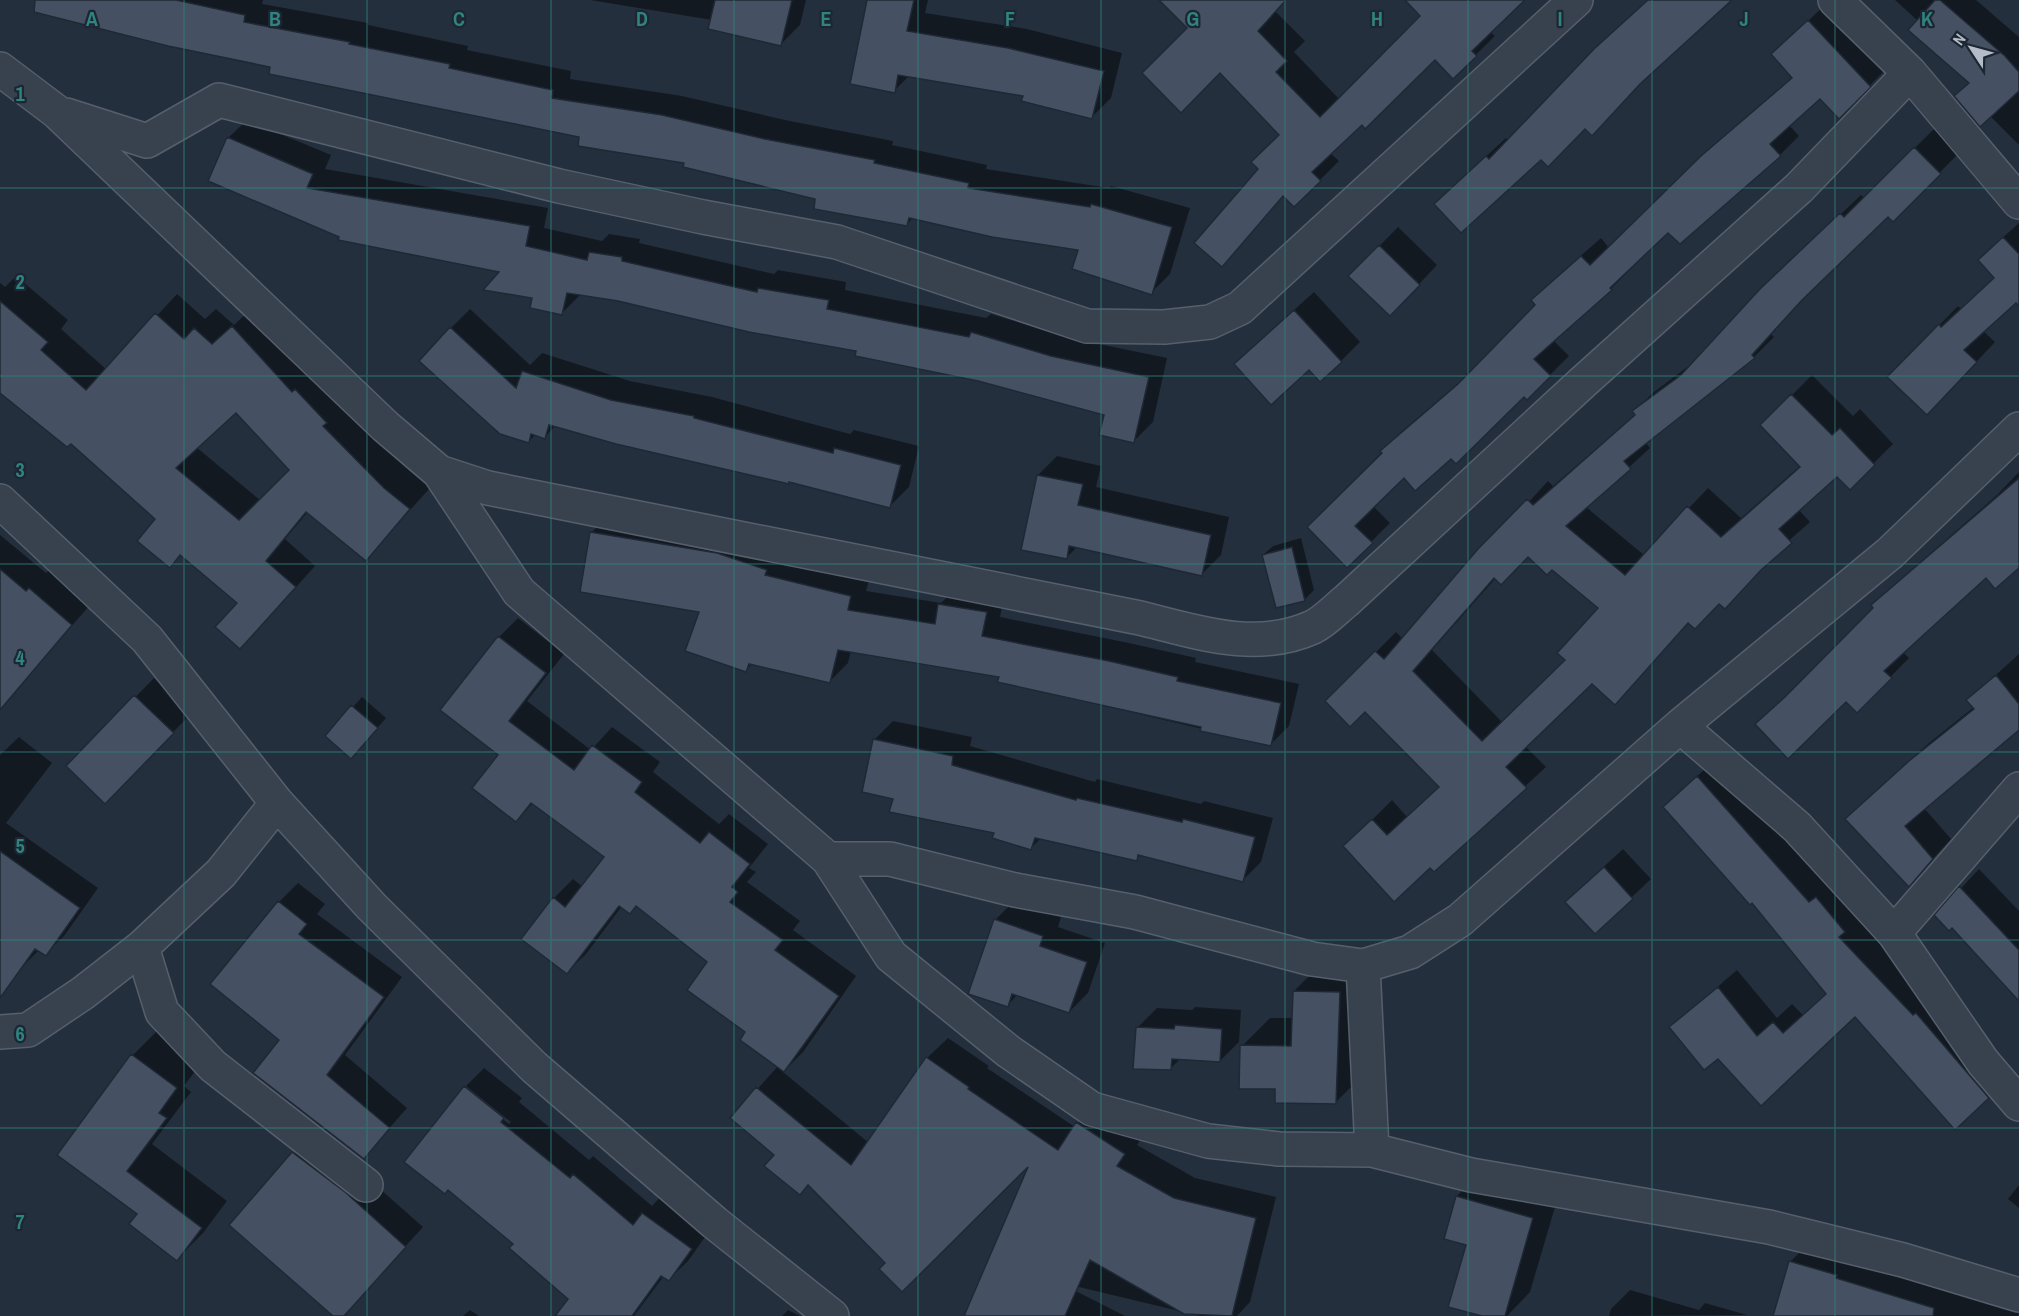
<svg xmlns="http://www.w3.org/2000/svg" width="2019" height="1316" font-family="'Archivo Narrow',sans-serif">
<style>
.shadow{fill:#0007;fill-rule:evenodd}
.building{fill:#455162;stroke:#1f2835;stroke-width:1.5;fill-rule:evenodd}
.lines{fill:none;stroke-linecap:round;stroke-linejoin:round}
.street-casing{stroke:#565f6c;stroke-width:36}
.street{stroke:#38414e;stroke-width:33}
.grid{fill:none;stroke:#308480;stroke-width:1.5;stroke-opacity:0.55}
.grid-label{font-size:20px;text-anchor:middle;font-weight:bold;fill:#308480;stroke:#1d2633;stroke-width:4.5;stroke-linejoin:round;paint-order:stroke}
</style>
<rect width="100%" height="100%" fill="#242f3e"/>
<path class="shadow" d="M65,0H263L262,4L368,23V25L468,46L467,50L571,71L570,79L682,96L785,120L893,141L892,145L987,165L986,169L1109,188L1111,186L1190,208L1170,274L1151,293L1080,248L914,217L906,225L686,161L272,66Z
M590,0H806L800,25L781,44L712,20Z
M868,0H928L925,13L1027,29L1122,53L1111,98L1092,117L1025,95L910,75L894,91Z
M1181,0H1285L1275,11L1305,41L1294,52L1339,99L1422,16L1423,0H1523L1490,32L1495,36L1453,77L1435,57L1330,153L1339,161L1320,180L1284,195L1221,265L1281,135L1189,28Z
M1648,0H1730L1650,73L1592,134L1585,127L1541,158L1455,185L1506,138L1509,141Z
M1895,0H1976L2019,37V145L1990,116L1970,83L1918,21Z
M1828,2L1888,67L1839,117L1820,96L1789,125L1799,136L1780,155L1668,231L1611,289L1553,340L1569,356L1527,398L1524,395L1451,457L1404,476L1373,506L1390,523L1347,566L1309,527L1401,432L1476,368L1537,305L1533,300L1552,281L1601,238L1609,248L1722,138L1793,77L1792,36Z
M247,120L331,155L325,169L548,208L544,228L602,241L609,234L640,239L639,243L774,274L778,270L846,282L845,290L986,318L991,314L1070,338L1167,358L1153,422L1134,441L1106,414L858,350L618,299L581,294L562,313L534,297L501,271L340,236L228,138Z
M1935,128L1959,153L1893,220L1888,215L1817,284L1771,334L1774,337L1754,357L1645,442L1650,448L1586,507L1644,555L1708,488L1741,518L1801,465L1762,425L1812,375L1853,416L1860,409L1893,444L1850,487L1838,475L1798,509L1810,522L1719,602L1689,622L1615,703L1592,682L1525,746L1546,767L1434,870L1365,827L1392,800L1407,817L1440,786L1365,710L1327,701L1396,632L1403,639L1548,481L1553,486L1636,414L1634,411L1654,392L1698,359L1782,270L1861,195L1864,198ZM1528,555L1552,568L1600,608L1567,660L1502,722L1432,650L1496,578Z
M2019,223V300L1983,331L1995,342L1946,394L1889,377L1958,306L1961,309L1996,278L1999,241Z
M1398,227L1437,265L1408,296L1350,276Z
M16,276L68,320L61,329L107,370L177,294L205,319L216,309L234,325L254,306L343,405L405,467L430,488L366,559L308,512L285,539L315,566L261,626L239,602L181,554L170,566L157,519L71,442L0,391V283L5,287ZM236,411L291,470L261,501L196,447Z
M1314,292L1360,342L1341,361L1309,368L1255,345Z
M470,309L530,365L542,353L630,381L712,397L850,434L854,430L919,446L909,487L890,506L556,425L545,437L536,434L529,441L451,328Z
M1057,456L1101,466L1096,487L1229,517L1221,555L1202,574L1077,547L1066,558L1038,475Z
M2019,472V566L1986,576L1903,652L1909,658L1857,711L1846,700L1803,681L1892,587L1997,495Z
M611,513L870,577L866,591L941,603L959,585L1005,593L1000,617L1129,643L1196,658L1195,662L1299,684L1289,726L1270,745L999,681L1000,676L851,651L848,663L829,682L753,663L745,671L701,611L592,532Z
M0,535L46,573L49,570L90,605L8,699L0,692Z
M1301,538L1314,590L1305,599L1277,607L1263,555L1273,546Z
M518,618L564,654L527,701L591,750L612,727L660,762L653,772L719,824L729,814L768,844L749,868L756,872L747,882L800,921L793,930L856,976L803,1052L783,1072L869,1143L927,1058L948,1038L989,1066L987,1068L1075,1127L1097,1103L1145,1133L1137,1145L1195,1178L1276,1197L1250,1302L1237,1316H1200L1058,1282L1125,1316H965L1032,1161L887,1263L809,1183L732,1118L778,1066L747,1032L709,961L637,905L622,906L586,954L567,972L554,898L573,879L583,887L606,856L533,803L516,820L500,754L499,637Z
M2019,654V729L1924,808L1951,839L1909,885L1866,800L1929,743L1974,707L1968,700Z
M154,678L191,714L105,801L68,766Z
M362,697L386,718L360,748L327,736Z
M893,721L972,737L970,746L1095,782L1097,779L1201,804L1204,801L1273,818L1261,862L1242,881L1141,854L1136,859L1041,838L1031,848L996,832L894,798L874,740Z
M19,737L52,763L6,823L98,888L64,936L45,954L39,950L17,972L0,960V755Z
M1717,758L2007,1078L1955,1128L1855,1015L1718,1057L1671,1027L1737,970L1777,1018L1792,1004L1803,1015L1827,993L1684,788Z
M1623,849L1651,879L1595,932L1586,883Z
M1979,869L2019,911V1001L1952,926L1936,915Z
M298,883L325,904L317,914L402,977L345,1055L407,1108L364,1157L281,1040L212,984L279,902Z
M1014,901L1061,917L1058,927L1105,943L1088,993L1069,1012L1018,994L1007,1006L995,920Z
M1322,963L1367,964L1363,1075L1335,1103L1277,1088L1242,1046L1270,1018H1294V991Z
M1195,1007L1241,1010L1239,1042L1220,1061L1181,1058L1170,1069L1138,1027L1157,1008L1192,1010Z
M158,1030L202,1062L184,1086L191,1092L152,1144L227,1201L203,1233L177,1259L139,1214L59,1155L133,1055Z
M484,1068L522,1098L519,1102L589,1160L593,1156L652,1206L662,1195L710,1230L688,1261L669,1279L664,1276L634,1316H557L570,1298L516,1244L465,1089L509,1124L511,1122L466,1086Z
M312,1134L363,1174L423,1227L342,1316H335L231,1225Z
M1485,1168L1560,1190L1530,1292L1507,1316H1487L1468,1244L1446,1238L1457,1196Z
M2019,1185V1208L2008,1199Z
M1813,1239L2019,1302V1312L2018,1316H1774L1790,1262Z
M1630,1290L1699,1310L1705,1303L1747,1315L1609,1316L1611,1309Z
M470,1310L479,1316H463Z
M788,1310L800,1316H782Z"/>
<path class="building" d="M35,0H176L245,15L244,22L350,42L349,44L450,64L449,68L553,90L552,98L662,115L765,139L875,160L874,163L969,183L968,188L1090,207L1091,204L1172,227L1152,295L1072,269L1078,250L992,237L909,218L907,226L814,209L815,199L683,167L684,163L578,146L579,137L269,74L270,67L168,46L34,12Z
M715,0H792L781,46L708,29Z
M867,0H914L907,31L1008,48L1104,71L1092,119L1021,101L1023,96L898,75L895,93L850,84Z
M1159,0H1286L1258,31L1287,61L1276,72L1320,117L1420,16L1405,0H1525L1472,51L1477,56L1453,79L1435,60L1365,129L1362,125L1312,172L1321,181L1294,207L1283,196L1222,267L1194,243L1258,169L1251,162L1279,135L1220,73L1181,113L1142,73L1187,28Z
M1648,0H1732L1640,84L1592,136L1585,129L1548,167L1541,160L1461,233L1434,204L1486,156L1489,159L1594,49Z
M1935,0H1940L2005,56L2019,72V91L1980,127L1954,96L1969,83L1908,30Z
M1808,20L1871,87L1839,119L1820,99L1770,144L1781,156L1680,244L1668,233L1610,288L1612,290L1534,359L1551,376L1527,400L1524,397L1456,464L1451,459L1415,491L1404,478L1355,526L1373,543L1347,568L1307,527L1382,453L1380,451L1458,384L1535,305L1531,300L1581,256L1590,265L1701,156L1792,78L1771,54Z
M227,137L313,174L307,188L530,226L526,246L587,260L589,252L622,257V261L757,292L758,288L829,300L827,309L969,337L971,332L1051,356L1149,377L1134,443L1099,435L1104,415L978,381L855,356L856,351L749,332L618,301L567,293L562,315L530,308L532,298L483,290L499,272L338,240L339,237L208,181Z
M1914,147L1941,174L1893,222L1888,217L1802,300L1752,355L1755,358L1624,461L1631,469L1566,526L1625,575L1687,506L1721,537L1800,467L1760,425L1791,394L1832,435L1840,428L1875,465L1850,490L1837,477L1779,529L1792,543L1761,570L1725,609L1719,604L1695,629L1688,623L1615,705L1592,684L1506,767L1527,788L1434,872L1430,868L1394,902L1343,846L1372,819L1387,835L1439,787L1365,712L1350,727L1325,701L1375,651L1384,659L1478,549L1527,499L1533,505L1635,415L1632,411L1681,375L1760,289L1840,213L1844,217ZM1528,557L1547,575L1552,570L1598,608L1557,653L1565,660L1482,741L1413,671L1494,578L1501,585Z
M2003,237L2019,254V306L2016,303L1964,350L1977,362L1927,415L1887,377L1939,324L1941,327L1994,278L1978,260Z
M1379,245L1420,285L1390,316L1348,276Z
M0,301L48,342L41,350L86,390L155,313L184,339L194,328L212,344L232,326L292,392L295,389L327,423L323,426L384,488L410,509L366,561L306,512L266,561L296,587L240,649L215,627L237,603L180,555L170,568L137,541L155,519L71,444L67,447L0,393ZM236,413L289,470L239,520L176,468Z
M1294,310L1342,362L1320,382L1309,370L1271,405L1234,364Z
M450,327L516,388L522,371L611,400L694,416V418L833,453L834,448L901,465L890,508L789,482V484L616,444L549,425L545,439L531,434L529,443L500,434L419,361Z
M1037,475L1083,484L1078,505L1211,535L1202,576L1069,546L1067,559L1021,550Z
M2019,478V568L1995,589L1986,578L1884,671L1892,678L1857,713L1846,702L1788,759L1755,724L1785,697L1873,608L1871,605Z
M590,532L717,553L767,570L765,575L851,596L848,610L935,624L938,604L987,612L982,636L1109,661L1178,677L1177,681L1281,703L1271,746L1200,731L1201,727L997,682L999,677L838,650L830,683L749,664L746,672L685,651L699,612L580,592Z
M1292,547L1305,601L1276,608L1262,555Z
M0,569L26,591L29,588L72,625L0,710Z
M498,636L546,673L509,721L574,770L592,745L642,782L635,792L700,843L709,832L750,864L732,887L738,892L730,902L783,940L775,950L839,996L784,1072L740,1040L745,1032L687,990L707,962L636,906L630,914L619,906L567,974L521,939L553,897L565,907L604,857L531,803L516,822L472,788L498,755L440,710Z
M1996,675L2019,704V730L1905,826L1933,859L1909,887L1845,819L1909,761L1974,709L1966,700Z
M134,695L174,733L105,804L66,766Z
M351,705L378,728L351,759L325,736Z
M873,739L953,756L952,765L1076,800L1077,798L1182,822L1183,819L1255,837L1243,882L1138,855L1137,861L1035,838L1031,850L992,838L994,833L889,812L893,799L862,792Z
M1697,776L1809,902L1816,897L1845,932L1839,937L1913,1015L1916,1013L1989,1098L1955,1130L1855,1017L1761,1106L1718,1059L1704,1070L1669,1027L1718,987L1757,1036L1773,1022L1783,1033L1826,994L1752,903L1750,905L1663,807Z
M0,851L80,908L46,956L35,949L0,998Z
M1604,867L1633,899L1595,934L1565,902Z
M1959,886L2019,950V1001L1952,928L1949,931L1934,915Z
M278,901L307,924L299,934L384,997L327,1075L390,1128L364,1159L253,1073L279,1040L210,984Z
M994,919L1043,936L1040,946L1087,962L1069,1013L1012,994L1008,1007L968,994Z
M1293,991L1340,992L1336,1104L1275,1103V1089H1239L1240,1045L1291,1046Z
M1175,1025L1222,1029L1220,1062L1172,1059L1171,1070L1133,1069L1136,1027L1174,1029Z
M131,1054L177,1088L159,1113L167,1118L127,1171L202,1228L177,1261L129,1224L137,1214L57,1155Z
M926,1057L969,1087L968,1089L1058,1150L1076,1122L1125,1154L1117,1166L1174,1198L1256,1218L1232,1316L1184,1314L1090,1260L1065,1316H964L1028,1167L902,1292L879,1269L885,1263L808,1185L800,1195L764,1166L774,1155L730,1118L756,1087L851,1165Z
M464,1086L504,1118L501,1122L570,1178L573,1174L633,1225L642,1213L692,1249L669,1281L661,1276L632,1316H555L568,1299L509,1248L513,1244L448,1190L445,1194L404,1162Z
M292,1152L345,1192L406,1247L344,1316H333L229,1225Z
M1456,1196L1533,1218L1505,1316H1482L1448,1307L1466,1245L1444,1239Z
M1789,1261L1837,1275L1836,1278L1934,1308L1933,1316H1773Z"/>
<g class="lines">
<defs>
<path id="street" d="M1835,0L1910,73L2019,202
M0,69L57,112L385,426L439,472L488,488L1140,618C1197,632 1256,653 1313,627C1325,621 1336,609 1346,601L1582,383L1799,188L1910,73
M66,115L147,141L219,100L559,186L703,217L837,242L1087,326L1164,327L1210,322L1240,308L1576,0
M439,472L519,592L828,859L891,956L1008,1051L1092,1109L1208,1141L1279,1149L1372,1150L1471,1175L1769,1227L1903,1260L2019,1295
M0,501L147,639L277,803L372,907L534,1067L715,1223L832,1316
M1680,726L1797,827L1894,933L1983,1062L2019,1104
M277,803L221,873L142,947L162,1012L213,1066L366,1185
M828,859H890L1015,890L1135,912L1312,959L1363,966L1410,952L1460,920L1680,726L1890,553L2019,429
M1894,933L2019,789
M1363,966L1372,1150
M0,1032L28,1030L83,993L142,947"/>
</defs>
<use href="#street" class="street-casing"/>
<use href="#street" class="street"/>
</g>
<path class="grid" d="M184,0V1316M367,0V1316M551,0V1316M734,0V1316M918,0V1316M1101,0V1316M1285,0V1316M1468,0V1316M1652,0V1316M1835,0V1316M0,188H2019M0,376H2019M0,564H2019M0,752H2019M0,940H2019M0,1128H2019"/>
<g class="grid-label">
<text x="92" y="26">A</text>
<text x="275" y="26">B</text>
<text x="459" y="26">C</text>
<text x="642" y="26">D</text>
<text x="826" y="26">E</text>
<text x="1010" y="26">F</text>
<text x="1193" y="26">G</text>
<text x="1377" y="26">H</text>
<text x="1560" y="26">I</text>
<text x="1744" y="26">J</text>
<text x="1927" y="26">K</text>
<text x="20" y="101">1</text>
<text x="20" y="289">2</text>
<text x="20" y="477">3</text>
<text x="20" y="665">4</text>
<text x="20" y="853">5</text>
<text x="20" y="1041">6</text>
<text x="20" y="1229">7</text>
</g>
<g transform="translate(1971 48) rotate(306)" stroke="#1d2633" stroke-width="4.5" paint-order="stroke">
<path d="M0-4.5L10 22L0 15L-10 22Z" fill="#b4bcc9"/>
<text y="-9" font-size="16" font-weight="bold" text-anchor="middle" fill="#b4bcc9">N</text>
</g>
</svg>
